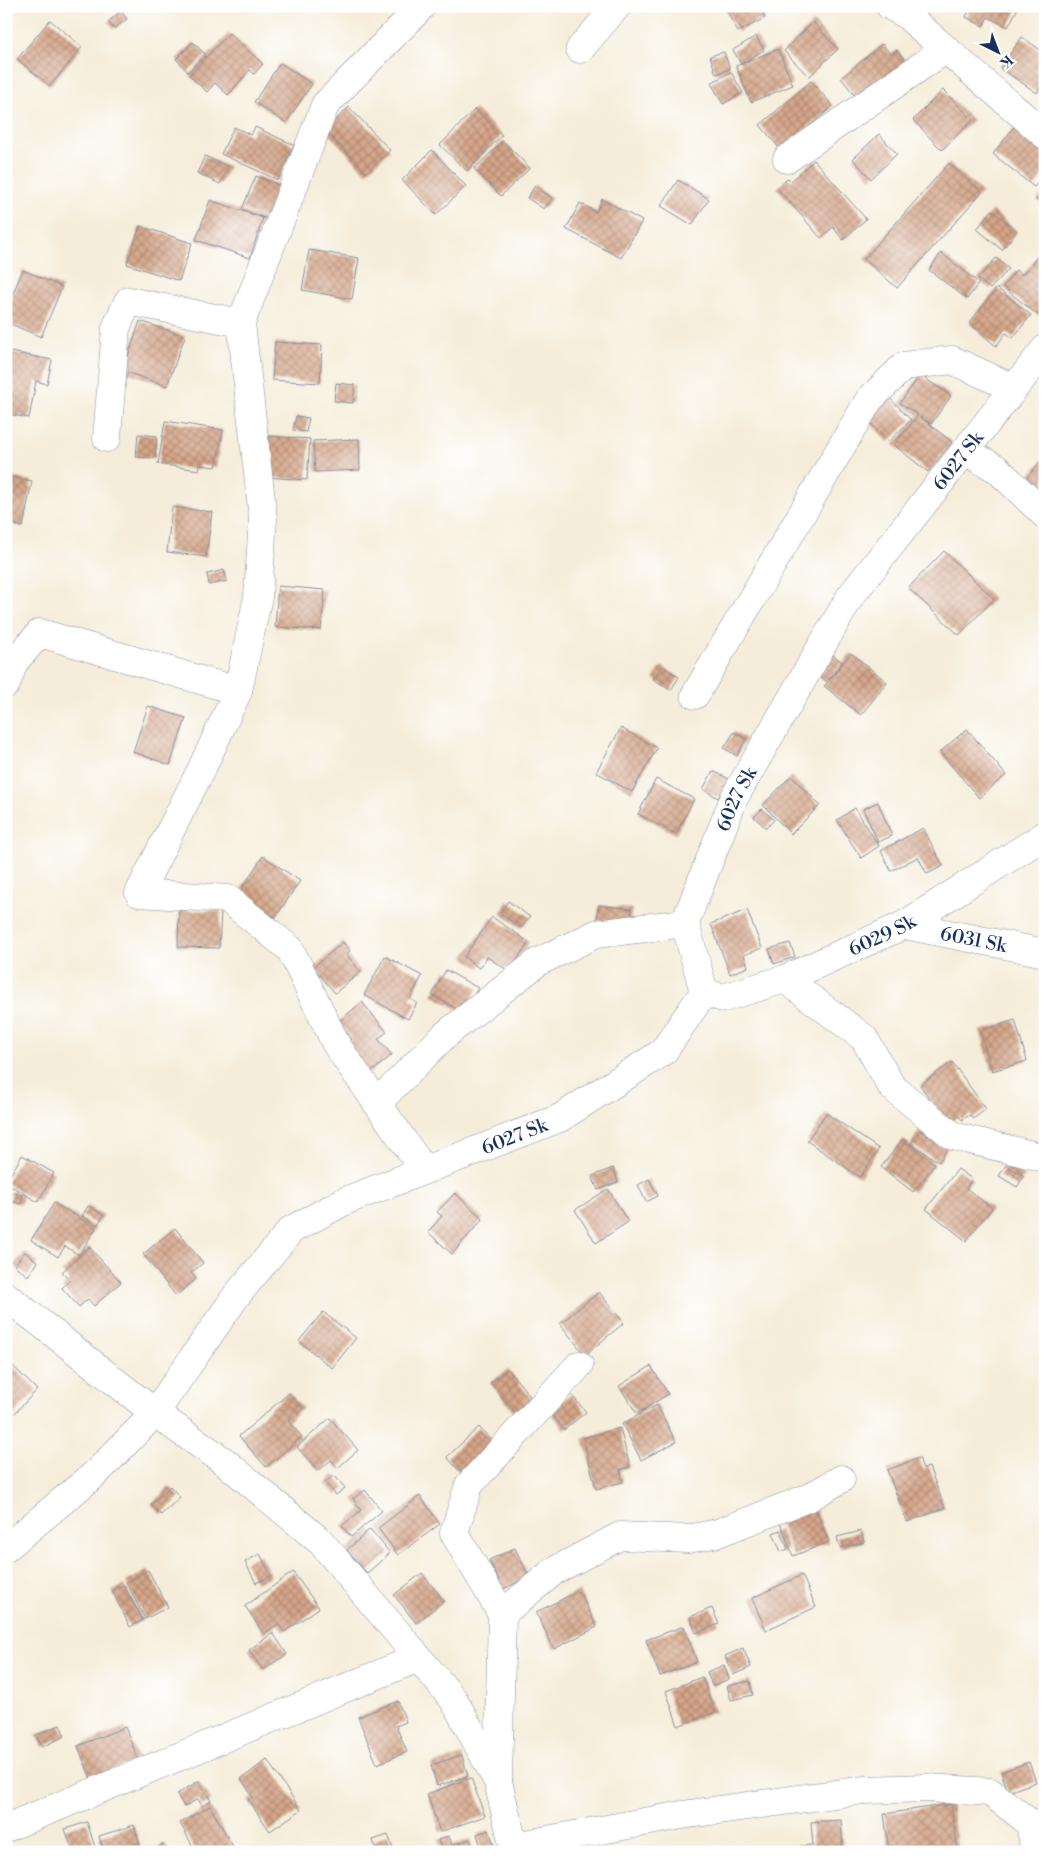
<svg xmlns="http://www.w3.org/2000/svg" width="1051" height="1858" font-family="'Libre Bodoni',serif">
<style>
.building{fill:url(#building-cross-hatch)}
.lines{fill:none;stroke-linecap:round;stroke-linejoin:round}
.minor-casing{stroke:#888e9c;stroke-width:29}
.minor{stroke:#fff;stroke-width:28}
.labels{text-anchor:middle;stroke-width:4;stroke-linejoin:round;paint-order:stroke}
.street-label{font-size:19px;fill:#1b2f5e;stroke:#fff}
</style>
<defs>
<pattern id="building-cross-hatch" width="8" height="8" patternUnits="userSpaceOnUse" patternTransform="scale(1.25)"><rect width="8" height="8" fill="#d6a689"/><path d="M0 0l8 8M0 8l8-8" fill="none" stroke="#ad8873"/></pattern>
</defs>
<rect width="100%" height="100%" fill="#fff"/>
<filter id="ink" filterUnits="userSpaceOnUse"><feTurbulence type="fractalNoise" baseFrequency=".02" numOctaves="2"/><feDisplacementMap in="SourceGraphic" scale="10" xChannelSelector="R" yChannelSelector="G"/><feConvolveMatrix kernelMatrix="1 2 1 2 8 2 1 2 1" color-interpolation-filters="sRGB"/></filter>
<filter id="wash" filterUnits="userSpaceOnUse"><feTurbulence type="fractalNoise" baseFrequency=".0096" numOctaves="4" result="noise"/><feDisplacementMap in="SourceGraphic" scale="20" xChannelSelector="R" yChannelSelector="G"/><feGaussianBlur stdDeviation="1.12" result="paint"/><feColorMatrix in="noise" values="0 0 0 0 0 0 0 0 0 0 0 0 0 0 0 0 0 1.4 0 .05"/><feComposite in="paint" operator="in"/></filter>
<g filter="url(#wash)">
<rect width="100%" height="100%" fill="#f5edd9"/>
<g id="blocks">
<path class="building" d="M724,6H759L765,18L738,32Z
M768,6H782L774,13Z
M971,6H1019L1008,27L988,17L983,26L966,17Z
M121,11L127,19L114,29L108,22Z
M50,20L82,47L50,86L17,59Z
M813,22L838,49L809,77L784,51Z
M229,33L263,64L254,74L250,70L228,95L215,83L207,92L189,75Z
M756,36L764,50L741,64L733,50Z
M1022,37L1045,53V81L1037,93L1000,68Z
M193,42L206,55L188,72L176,59Z
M882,44L891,54L897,50L907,62L860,102L841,78Z
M778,49L793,85L751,102L736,66Z
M724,52L730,69L716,74L710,56Z
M280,63L312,84L286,123L254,102Z
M731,72L743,93L723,104L711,83Z
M811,81L833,106L781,150L760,125Z
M943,90L973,120L942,150L913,120Z
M349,107L390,150L366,173L325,130Z
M475,109L502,135L467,171L440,145Z
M234,127L251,135L255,127L294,145L278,180L221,154Z
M1014,127L1045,152V174L1034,187L993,154Z
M879,134L897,154L871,179L853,159Z
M503,141L530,168L501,196L474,169Z
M432,150L466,186L436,215L402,180Z
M205,156L229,167L220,184L197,173Z
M814,160L866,219L843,240L833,227L821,238L777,188L788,178L791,181Z
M949,163L982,192L897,288L864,259Z
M256,176L281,186L267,219L242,209Z
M678,180L709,199L692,225L661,206Z
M535,186L552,198L544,209L527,198Z
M1045,190V206L1037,200Z
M602,199L642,221L621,258L566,229L580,203L596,212Z
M210,200L263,218L250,258L196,240Z
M992,210L1017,231L1002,250L977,229Z
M140,226L192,243L179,281L127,264Z
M1045,247V311L1040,317L1003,287L1016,270L1022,275Z
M309,250L359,258L352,299L302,290Z
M941,253L979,283L967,299L929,270Z
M996,258L1009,269L990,289L978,279Z
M23,270L62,287L41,337L6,322V309Z
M997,288L1031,315L1013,338L1006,333L996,346L969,323Z
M140,321L185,336L167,386L123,371Z
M275,342L322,345L320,383L272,380Z
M6,351L52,360L47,384L36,381L29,418L6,414Z
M920,375L951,396L931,424L920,417L952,442L928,472L894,445L918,415L900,403Z
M336,383L355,385L353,403L334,401Z
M885,393L911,420L888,442L863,415Z
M296,416L309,418L306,432L293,430Z
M165,421L223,430L216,467L200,465L199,470L158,464Z
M138,434L157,436L155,458L136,457Z
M269,436L310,439L307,480L266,477Z
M359,439L360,470L315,472L313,441Z
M1045,457V507L1020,485Z
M6,476L32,481L23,527L6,523Z
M172,507L212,512L206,557L167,552Z
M944,551L994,599L959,635L908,588Z
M224,570L227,581L209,585L207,574Z
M278,586L325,590L321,630L275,627Z
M851,653L887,682L861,715L824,686L828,682L818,676L833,655L842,662L829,680Z
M662,666L679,677L671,690L653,679Z
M148,706L186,718L170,765L133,752Z
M621,728L657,748L632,792L596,772Z
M967,729L1006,775L979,798L940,752Z
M734,732L746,739L737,756L724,748Z
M713,771L729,779L718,798L703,789Z
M791,776L820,805L791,834L763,805Z
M656,779L694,799L676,834L638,814Z
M878,802L892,836L878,842L863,809Z
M855,808L879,846L861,858L837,820Z
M762,809L774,820L766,828L754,817Z
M923,828L943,866L927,874L918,857L891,871L881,851Z
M263,856L300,881L275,918L238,894Z
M508,901L530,917L521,928L500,913Z
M599,905L632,909L630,924L597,920Z
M179,910L221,911L219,948L178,947Z
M747,910L762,948L744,955L748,967L730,974L711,924Z
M492,917L529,942L509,971L487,957L479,968L464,957Z
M343,942L350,951L346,954L361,972L335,993L313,967Z
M790,943L795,957L774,964L769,949Z
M385,956L422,976L410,999L417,1003L408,1019L364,995Z
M446,970L478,988L464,1013L432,995Z
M362,1002L387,1032L378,1039L392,1055L369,1074L345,1045L352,1039L338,1022Z
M1015,1020L1027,1061L992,1071L980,1031Z
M952,1062L986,1109L973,1119L970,1115L962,1120L959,1116L948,1124L920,1085Z
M826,1113L879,1149L860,1177L807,1141Z
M919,1130L948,1148L939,1162L911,1144Z
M903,1139L935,1164L913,1192L881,1167Z
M22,1155L54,1173L38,1202L6,1183Z
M1006,1165L1024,1176L1017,1187L999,1176Z
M613,1168L618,1182L598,1190L592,1176Z
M958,1169L972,1179L966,1188L992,1208L966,1241L926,1209Z
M649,1179L658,1196L646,1202L638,1185Z
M608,1189L628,1222L596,1243L575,1210Z
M12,1192L23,1195L21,1204L10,1201Z
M455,1193L483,1219L452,1254L428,1232L442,1216L437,1212Z
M54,1203L96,1228L79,1255L65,1246L58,1257L31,1240Z
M88,1206L104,1215L97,1225L82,1216Z
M175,1228L203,1263L191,1273L196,1279L176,1296L143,1254Z
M89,1247L121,1282L94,1306L88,1299L79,1307L62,1288L70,1280L62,1272Z
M25,1252L38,1262L28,1276L14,1265Z
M599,1292L624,1323L585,1355L560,1324Z
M323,1312L356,1338L332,1368L299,1341Z
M10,1363L37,1390L13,1415L6,1409V1366Z
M651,1366L668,1394L637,1414L619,1386Z
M508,1369L533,1400L516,1414L490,1383Z
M289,1393L303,1408L288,1421L302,1437L266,1467L239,1436Z
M571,1394L586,1412L564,1430L550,1411Z
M657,1405L676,1442L641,1460L622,1424Z
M330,1418L358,1450L338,1468L331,1460L318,1471L297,1447Z
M479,1427L496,1445L463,1475L447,1457Z
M620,1428L630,1467L620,1470L623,1482L596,1489L583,1438Z
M919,1458L923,1469L929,1467L945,1508L907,1522L887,1470Z
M334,1475L345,1488L336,1495L325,1483Z
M170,1486L180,1497L161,1515L151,1504Z
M365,1490L382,1511L351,1537L342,1526L361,1510L353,1499Z
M420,1496L440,1524L398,1555L378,1528Z
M815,1508L829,1542L793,1556L780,1523Z
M370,1529L390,1553L367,1573L347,1550Z
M780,1530L788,1549L781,1552L773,1533Z
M861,1531L864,1542L840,1548L837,1537Z
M515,1548L529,1577L503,1589L489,1560Z
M260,1554L271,1576L256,1583L245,1562Z
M148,1570L168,1607L145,1619L126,1582Z
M293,1572L319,1608L284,1632L278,1624L264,1634L245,1606Z
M422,1573L444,1601L416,1623L394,1595Z
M802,1575L816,1607L766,1630L752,1598Z
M124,1585L143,1620L130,1627L112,1591Z
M579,1591L597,1627L554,1649L536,1612Z
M712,1608L719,1624L696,1633L690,1617Z
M684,1626L697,1662L660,1676L646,1640Z
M273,1633L287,1654L263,1670L249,1650Z
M743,1648L751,1667L733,1675L725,1656Z
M724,1665L729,1679L712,1686L707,1672Z
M702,1677L715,1712L678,1726L666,1691Z
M750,1681L753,1695L731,1700L727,1686Z
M398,1701L406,1722L396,1726L407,1752L377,1764L358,1717Z
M60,1725L65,1736L42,1747L36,1735Z
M125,1727L138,1759L91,1779L78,1746Z
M462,1755L468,1776L437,1786L431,1765Z
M267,1760L301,1810L270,1831L248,1800L253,1797L241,1779Z
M1029,1762L1036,1782L1008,1792L1001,1772Z
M471,1778L485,1816L440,1832L427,1794Z
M199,1781L211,1801L202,1806L198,1799L184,1807L177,1794Z
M951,1804L958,1852H889L884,1814Z
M210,1806L235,1850L232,1852H196L180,1823Z
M841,1820L843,1852H800V1846L813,1845L811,1822Z
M87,1822L95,1847L80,1852H73L65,1829Z
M134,1825L142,1852H104L99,1836Z
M489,1830L495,1847L482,1851L477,1834Z
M388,1835L394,1852H377L373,1840Z
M449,1836L452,1845L470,1839L473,1848L460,1852H442L438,1840Z
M163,1844L169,1852H153Z
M675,1848V1852H645V1850Z"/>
</g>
</g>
<g filter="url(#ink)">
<use href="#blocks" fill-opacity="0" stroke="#888e9c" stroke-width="1"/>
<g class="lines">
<defs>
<g id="minor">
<path d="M422,6L325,105L241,323L263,518L258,597L238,691L201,770L139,893L228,899L290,949L337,1046L424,1170"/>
<path d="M890,6L905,14L1045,135"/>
<path d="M580,49L617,6"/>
<path d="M787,159L946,49"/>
<path d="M107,438L116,328L128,301L241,323"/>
<path d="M965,451L997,469L1045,515"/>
<path d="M6,684L14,662L40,633L238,691"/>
<path d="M695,695L869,400L904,366L952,360L1013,388"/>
<path id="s1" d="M904,925L1045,953"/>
<path d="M785,979L864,1038L892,1087L953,1136L1045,1158"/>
<path id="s2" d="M704,992L723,998L785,979L904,925L1045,835"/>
<path d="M377,1103L445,1035L538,962L596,934L685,923"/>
<path d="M6,1296L155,1413L225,1462L321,1542L454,1700L498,1782L515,1852"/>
<path id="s3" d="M6,1548L96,1473L155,1413L236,1296L291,1230L345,1201L560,1118L663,1052L704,992L685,923L734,798L850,597L1045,349"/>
<path d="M502,1614L454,1533L469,1485L579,1365"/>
<path d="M498,1780L502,1614L554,1571L620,1536L688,1539L718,1533L810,1497L841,1479"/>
<path d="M6,1828L418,1658"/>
<path d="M515,1846L682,1815L864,1790L928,1788L990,1792L1030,1823L1035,1852"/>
</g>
</defs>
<use href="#minor" class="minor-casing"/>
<use href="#minor" class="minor"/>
</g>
</g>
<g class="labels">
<g class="street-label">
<text dy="7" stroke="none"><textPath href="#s3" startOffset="1528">6027 Sk</textPath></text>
<text dy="7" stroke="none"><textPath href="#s3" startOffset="1122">6027 Sk</textPath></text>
<text dy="7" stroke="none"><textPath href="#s2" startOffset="191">6029 Sk</textPath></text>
<text dy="7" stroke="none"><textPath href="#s1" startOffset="71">6031 Sk</textPath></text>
<text dy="7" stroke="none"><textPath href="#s3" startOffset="672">6027 Sk</textPath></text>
</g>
</g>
<rect width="1051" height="1858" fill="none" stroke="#fff" stroke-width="25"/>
<g transform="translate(998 52) rotate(138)" stroke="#ffffff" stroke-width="4" paint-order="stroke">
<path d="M0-4L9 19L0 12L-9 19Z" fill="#1b2f5e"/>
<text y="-8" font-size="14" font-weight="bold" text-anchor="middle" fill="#1b2f5e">K</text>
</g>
</svg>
